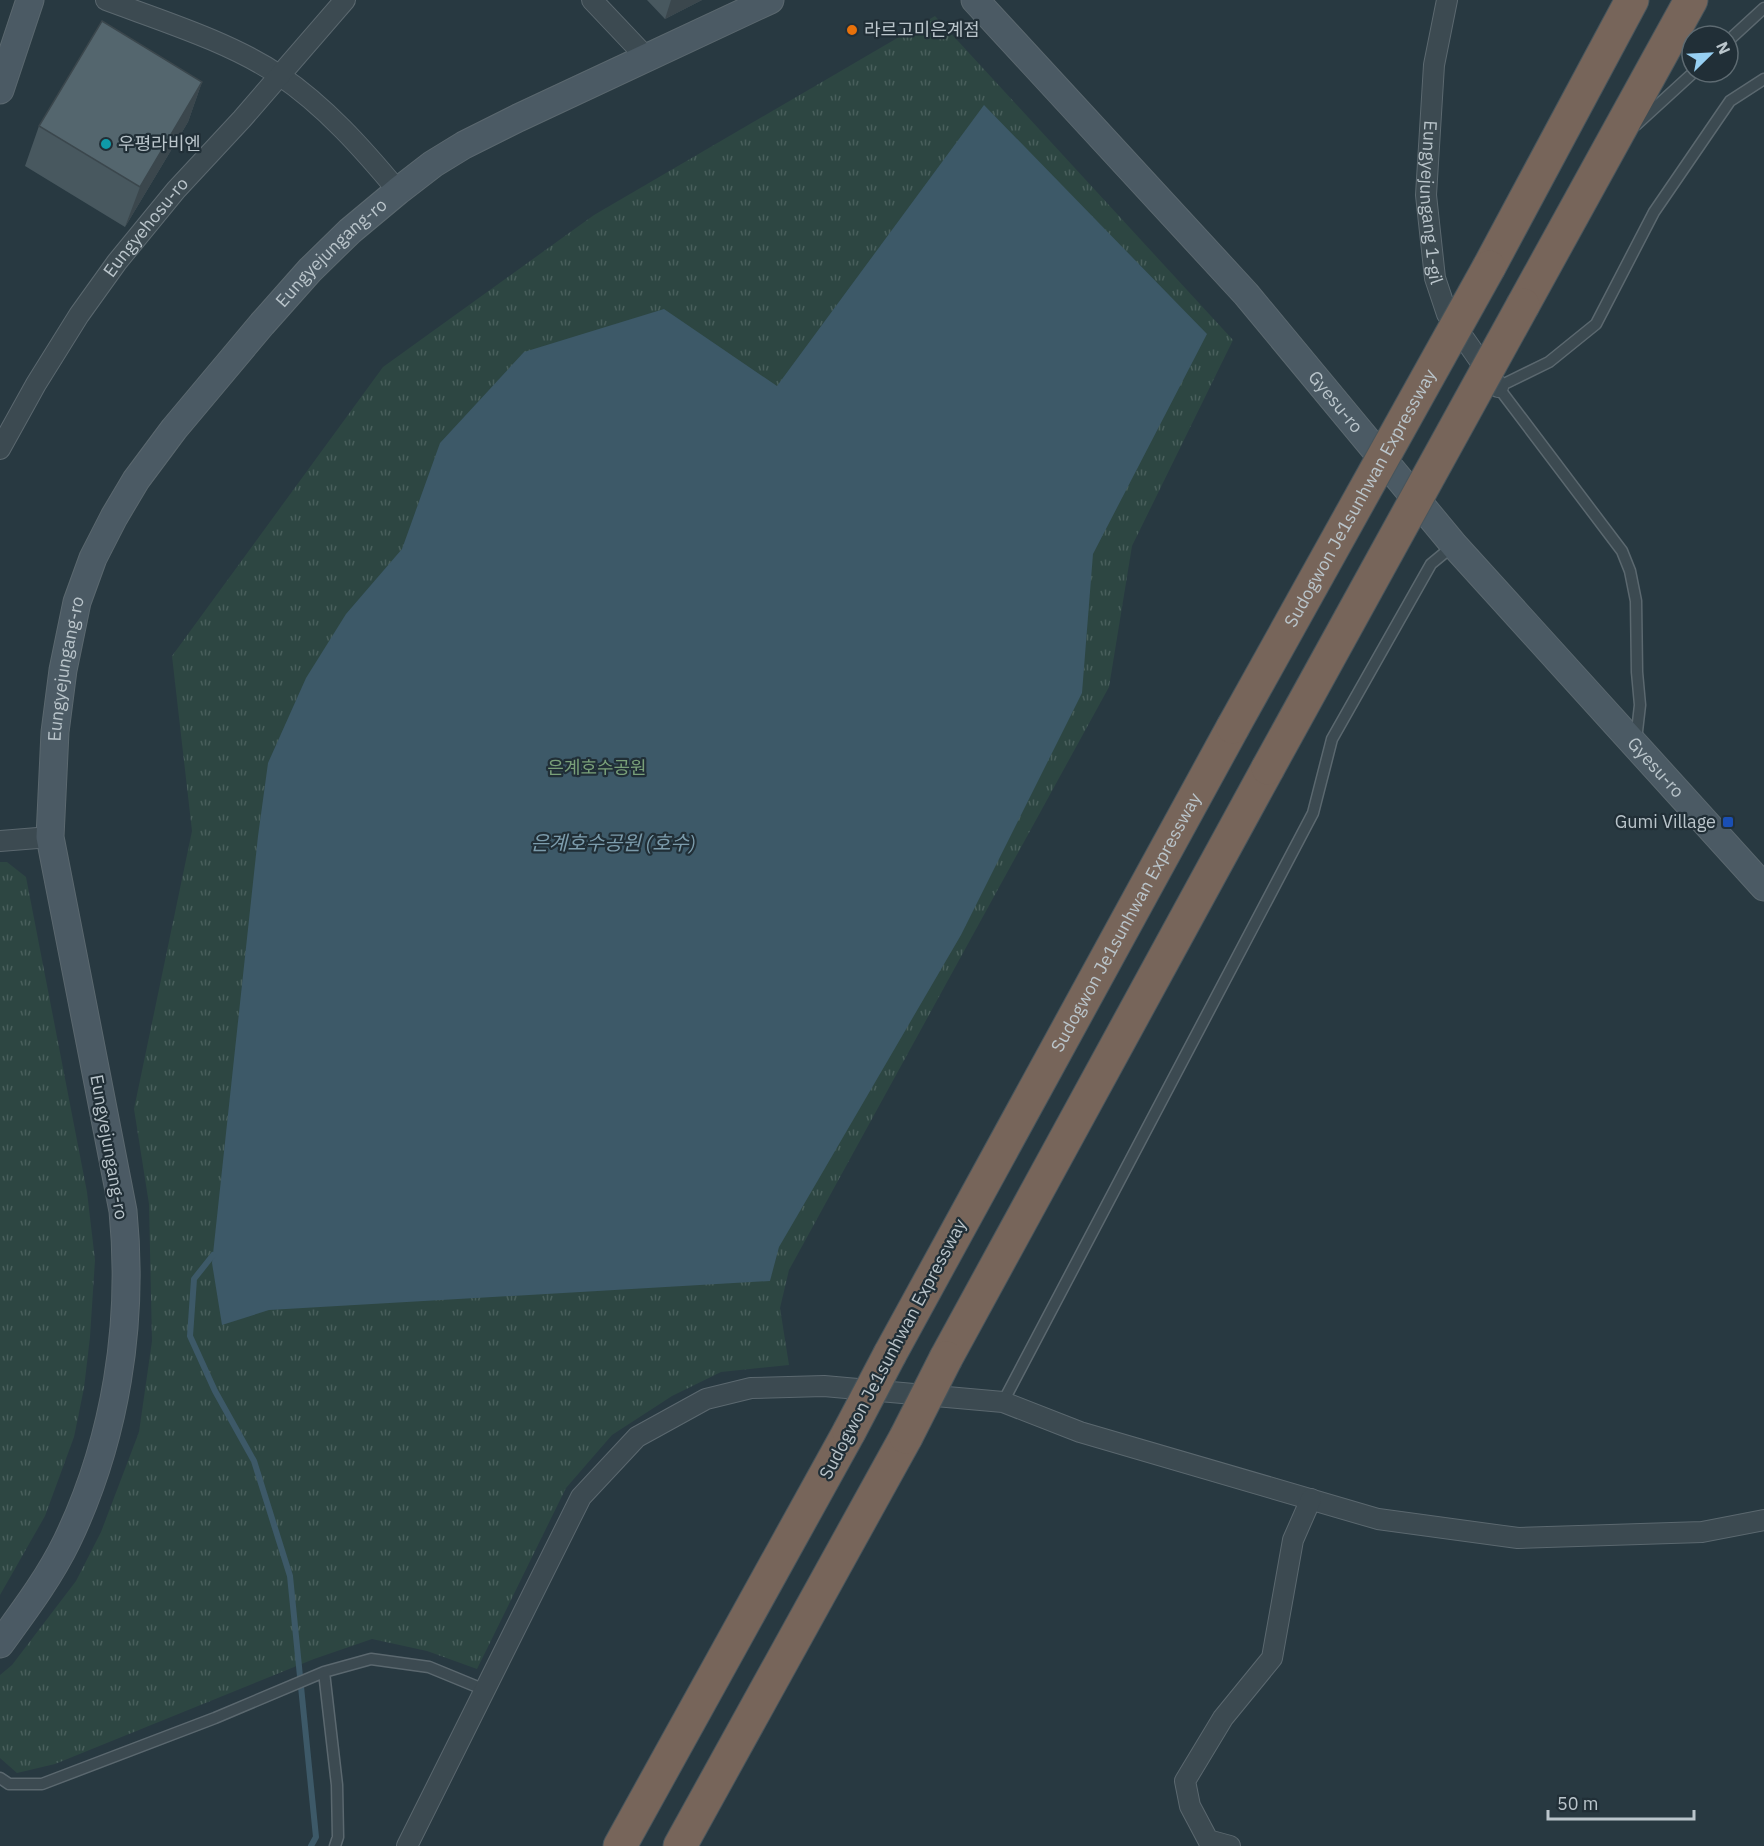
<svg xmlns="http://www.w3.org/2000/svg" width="1764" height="1846" font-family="'IBM Plex Sans','Noto Sans KR',sans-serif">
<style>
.park{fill:url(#park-tufts)}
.water{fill:#3d5968}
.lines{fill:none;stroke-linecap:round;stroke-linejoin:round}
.stream{stroke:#3d5968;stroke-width:6}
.lane-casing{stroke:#5b686f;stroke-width:13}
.street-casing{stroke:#5b686f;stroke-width:22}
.secondary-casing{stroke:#5b686f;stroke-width:29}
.highway-casing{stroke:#47555c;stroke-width:35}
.lane{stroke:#3c4a51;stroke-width:10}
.street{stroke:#3c4a51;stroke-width:20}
.secondary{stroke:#4b5a64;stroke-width:27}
.highway{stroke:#77655a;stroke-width:33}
.highway-bridge-casing{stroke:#47555c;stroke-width:35;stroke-linecap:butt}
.highway-bridge{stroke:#77655a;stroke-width:33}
.wall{fill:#48585f}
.shaded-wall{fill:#3b474d}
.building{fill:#54666e;stroke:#3b474d;stroke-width:1.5}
.food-dot{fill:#e8710a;stroke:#212f37;stroke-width:2}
.culture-dot{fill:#0f9aa8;stroke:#212f37;stroke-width:2}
.transit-dot{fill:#1a4fb4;stroke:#212f37;stroke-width:2}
.labels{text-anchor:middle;stroke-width:4.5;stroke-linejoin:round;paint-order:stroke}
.poi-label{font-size:18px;fill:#bac5cb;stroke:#212f37;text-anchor:start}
.street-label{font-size:18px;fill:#bac5cb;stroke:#212f37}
.park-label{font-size:18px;fill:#79a079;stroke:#212f37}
.water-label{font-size:20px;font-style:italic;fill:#7c9cac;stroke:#212f37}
</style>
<defs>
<pattern id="park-tufts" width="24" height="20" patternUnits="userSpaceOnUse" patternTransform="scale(1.5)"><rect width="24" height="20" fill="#2d4642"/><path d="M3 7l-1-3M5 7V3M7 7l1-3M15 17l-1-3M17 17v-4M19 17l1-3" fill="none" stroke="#495f5c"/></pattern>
</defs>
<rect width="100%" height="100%" fill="#283941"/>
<path class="park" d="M935,16L1233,340L1132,546L1109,687L789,1270L780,1308L789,1365L721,1372L672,1396L612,1435L566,1488L477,1669L427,1651L372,1639L314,1659L55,1764L17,1773L0,1758V1675L12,1665L76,1581L101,1532L139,1432L152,1341L149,1204L134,1109L192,831L172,656L383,367L594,215Z
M0,862H7L26,877L87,1192L95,1260L90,1337L84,1388L74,1437L45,1516L0,1595Z"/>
<path class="water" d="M984,105L1207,334L1093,554L1082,693L961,935L779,1247L770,1281L269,1310L222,1325L212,1263L258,836L268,763L306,678L346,614L402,549L440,443L524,352L664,309L777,386Z"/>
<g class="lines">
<path class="stream" d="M213,1255L194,1279L190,1336L215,1391L254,1461L290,1576L316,1837L311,1846"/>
<defs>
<path id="lane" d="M1728,41L1764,8
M1636,125L1694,72
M1636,740L1640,705L1637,672L1636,601L1630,571L1622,551L1498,387L1549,362L1596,324L1654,212L1730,101L1764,79
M1003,1402L1313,813L1332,739L1431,564L1454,545
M324,1672L337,1785L338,1837L335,1846
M0,1778L9,1784H42L215,1718L324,1672L371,1659L429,1667L485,1690"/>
<g id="street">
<path d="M106,0C162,21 230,42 279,75C325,106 363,149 398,191"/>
<path d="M592,0L646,57"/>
<path id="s1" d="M1447,0L1434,65L1426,195L1435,278L1447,314L1498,387"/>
<path id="s2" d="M0,449L36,384L79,315L117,262L176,190L242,119L345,0"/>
<path d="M0,841L50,837"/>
<path d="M407,1846L581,1497L637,1437L706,1399L751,1388L824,1386L1003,1402L1080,1432L1378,1519L1518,1538L1702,1532L1764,1520"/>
<path d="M1230,1846L1208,1840L1190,1806L1185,1781L1223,1718L1272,1658L1293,1540L1311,1499"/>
</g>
<g id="secondary">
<path id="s3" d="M975,0L1246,294L1454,545L1764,887"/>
<path d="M0,90L30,0"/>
<path id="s4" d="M0,1644C24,1611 49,1578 67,1541C116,1439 134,1323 123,1211L50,837L55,732L63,670L77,602L93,558L114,517L136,480L174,429L262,324L310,270L350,231L398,191L433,164L464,145L518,118L770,0"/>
</g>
<g id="highway">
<path d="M1489,267L1632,0"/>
<path d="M1523,305L1691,0"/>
<path id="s5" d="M890,1354L1233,727"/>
<path d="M946,1358L1268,768"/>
<path d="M620,1846L849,1432"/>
<path d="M680,1846L906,1437"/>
</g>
</defs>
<use href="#lane" class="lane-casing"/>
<use href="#street" class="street-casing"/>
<use href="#secondary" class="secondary-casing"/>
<use href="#highway" class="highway-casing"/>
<use href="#lane" class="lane"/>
<use href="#street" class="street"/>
<use href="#secondary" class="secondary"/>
<use href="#highway" class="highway"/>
<defs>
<g id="highway-bridge">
<path id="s6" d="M1233,727L1489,267"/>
<path d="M1268,768L1523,305"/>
<path d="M849,1432L890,1354"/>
<path d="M906,1437L946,1358"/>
</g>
</defs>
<use href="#highway-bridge" class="highway-bridge-casing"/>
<use href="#highway-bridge" class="highway-bridge"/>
</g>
<path class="wall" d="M647,0H702L665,19Z
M202,82L188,122L125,227L25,166L39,126Z"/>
<path class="shaded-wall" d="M671,0H702L665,19Z
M202,82L188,122L125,227L140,187Z"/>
<path class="building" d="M102,21L202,82L140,187L39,126Z"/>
<circle class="food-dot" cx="852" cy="30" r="6"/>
<circle class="culture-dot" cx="106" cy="144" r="6"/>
<rect class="transit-dot" x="1722" y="816" width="12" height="12" rx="3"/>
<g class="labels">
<g class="poi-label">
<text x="864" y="36">라르고미은계점</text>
<text x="118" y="150">우평라비엔</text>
<text x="1716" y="828" text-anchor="end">Gumi Village</text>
</g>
<g class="street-label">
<text dy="6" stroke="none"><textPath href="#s1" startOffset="204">Eungyejungang 1-gil</textPath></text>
<text dy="6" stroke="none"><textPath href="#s2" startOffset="266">Eungyehosu-ro</textPath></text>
<text dy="6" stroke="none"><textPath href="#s4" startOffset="1516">Eungyejungang-ro</textPath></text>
<text dy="6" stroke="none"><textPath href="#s3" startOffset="540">Gyesu-ro</textPath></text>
<text dy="6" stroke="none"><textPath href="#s6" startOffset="262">Sudogwon Je1sunhwan Expressway</textPath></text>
<text dy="6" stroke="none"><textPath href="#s4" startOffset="1012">Eungyejungang-ro</textPath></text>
<text dy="6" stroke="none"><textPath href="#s3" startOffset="1026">Gyesu-ro</textPath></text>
<text dy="6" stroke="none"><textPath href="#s5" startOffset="492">Sudogwon Je1sunhwan Expressway</textPath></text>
<text transform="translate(109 1147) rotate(80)" y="6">Eungyejungang-ro</text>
<text transform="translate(893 1349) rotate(-62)" y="6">Sudogwon Je1sunhwan Expressway</text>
</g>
<g class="park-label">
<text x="597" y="774">은계호수공원</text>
</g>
<g class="water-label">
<text x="613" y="850">은계호수공원 (호수)</text>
</g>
</g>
<g transform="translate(1710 54) rotate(66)"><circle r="28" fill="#212f37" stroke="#5e6b72" stroke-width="1.5"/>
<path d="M0-4.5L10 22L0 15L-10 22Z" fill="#97d0f3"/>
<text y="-9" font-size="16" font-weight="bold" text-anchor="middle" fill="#bac5cb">N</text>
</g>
<path d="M1548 1810v9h146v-9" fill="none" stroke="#bac5cb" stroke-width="3"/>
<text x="1557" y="1810" font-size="18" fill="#bac5cb" stroke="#212f37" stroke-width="4.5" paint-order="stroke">50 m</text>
</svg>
